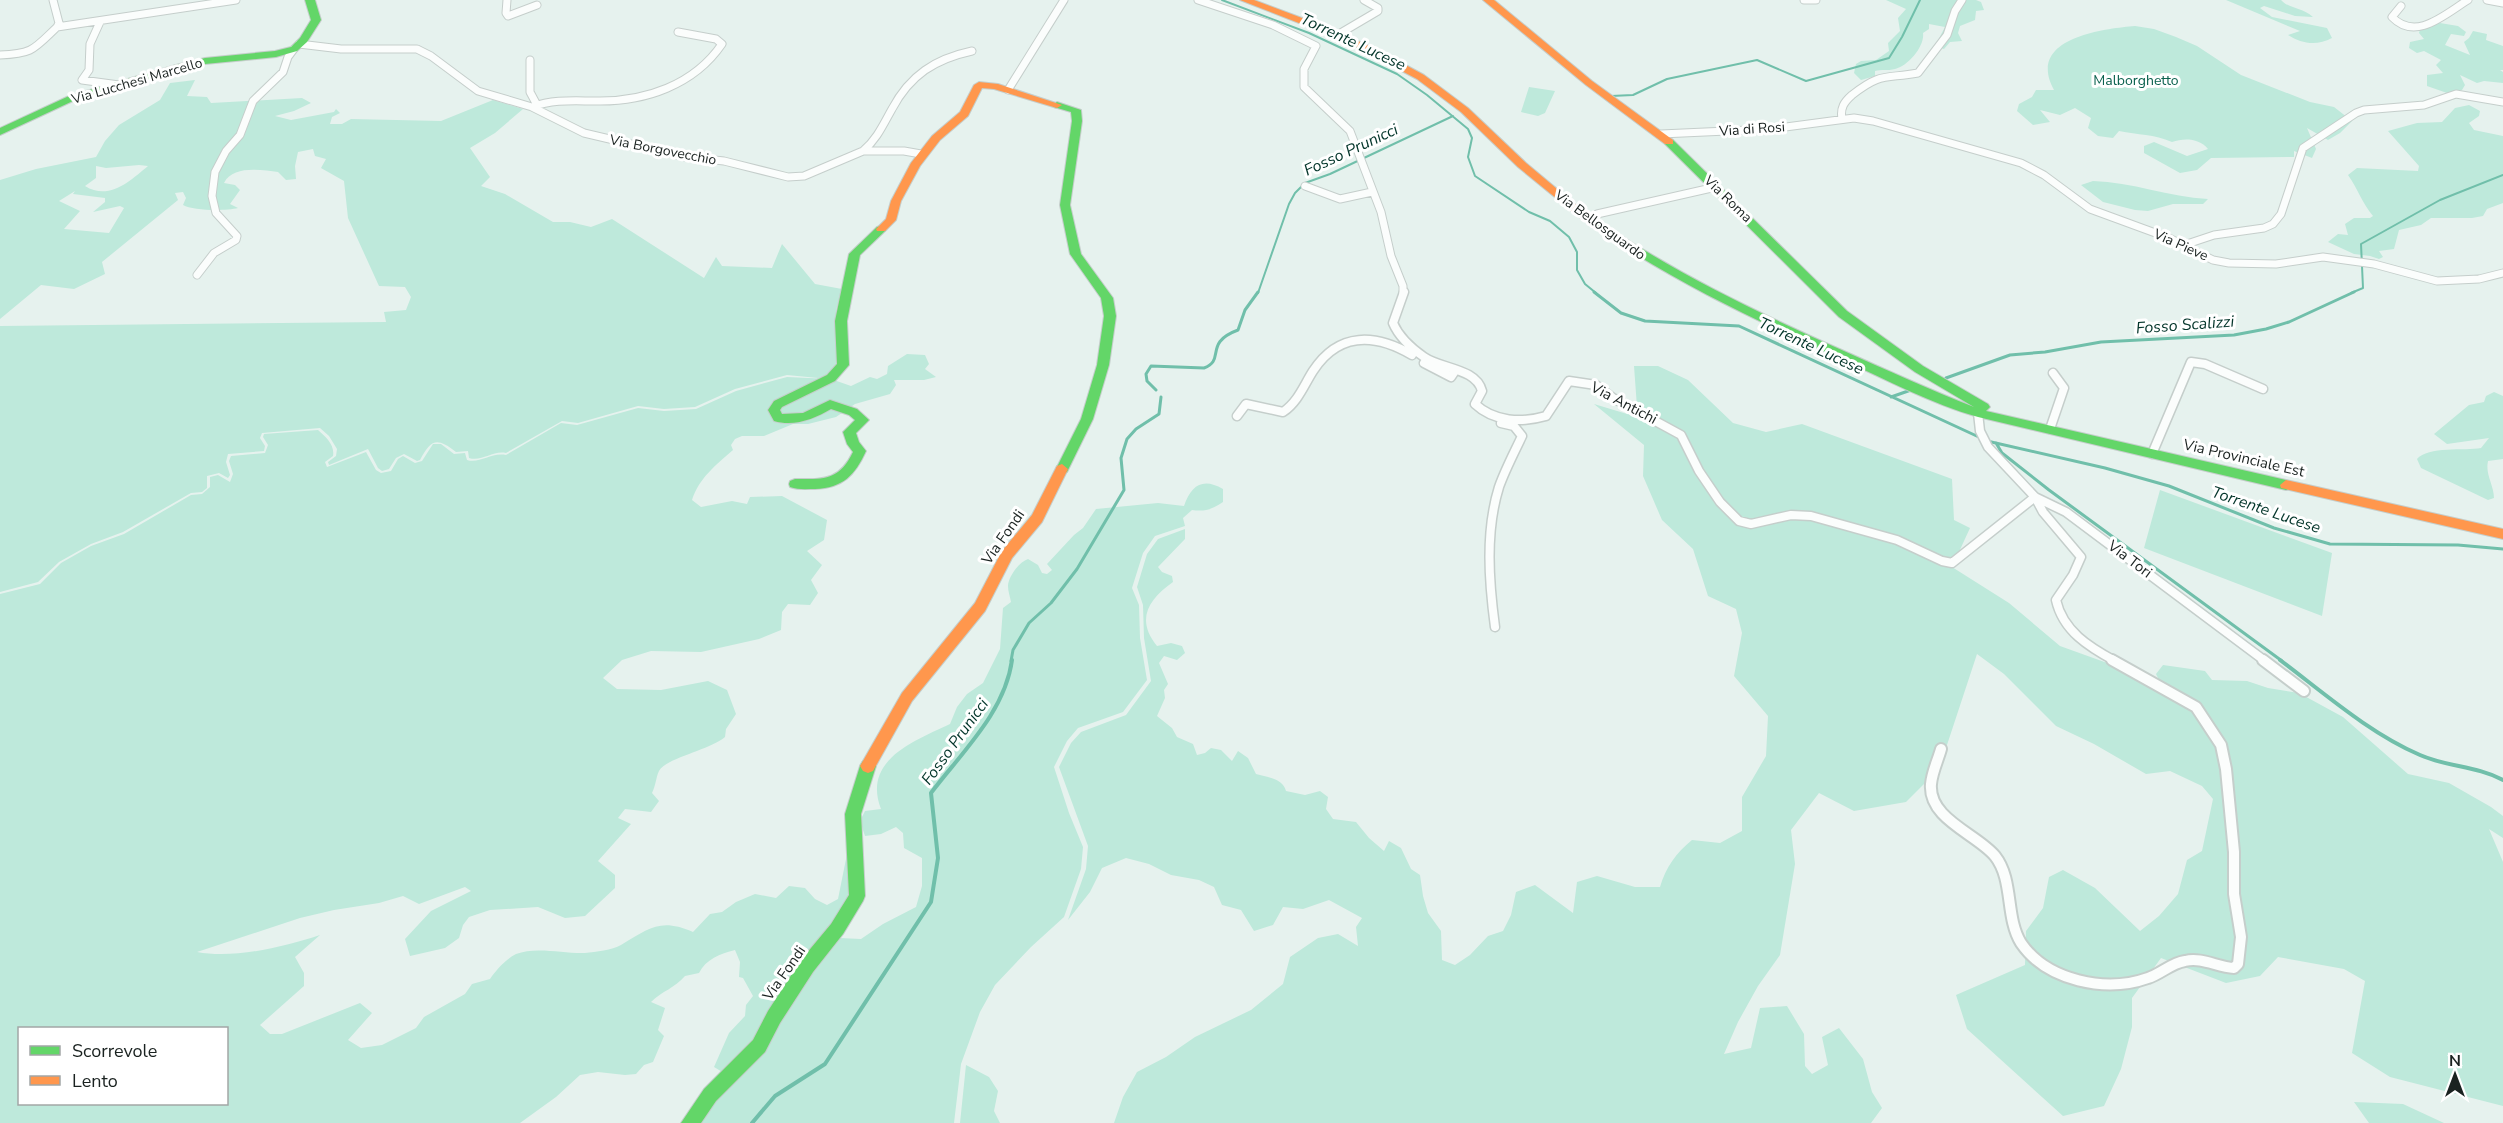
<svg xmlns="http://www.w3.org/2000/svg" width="2503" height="1123" viewBox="0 0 2503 1123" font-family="'Nunito Sans',sans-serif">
<rect width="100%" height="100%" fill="#e6f2ee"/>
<!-- green -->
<path fill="#bee9db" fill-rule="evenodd" d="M1886,0h90l5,2 3,8 -8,1 -1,9 -15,6 -2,7 4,8 -12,1 -6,7 -9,-3 10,-19 -16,-3v5l-6,4c2,13 -15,33 -28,36 -7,2 -14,0 -20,2v5l-14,4 -7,-7 2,-9 5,-3 15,-1 13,-9 -1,-8 12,-12 -2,-13 8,-9z
M2226,0h55c8,9 21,7 32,17l-18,-1 -31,-10 -4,2 12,9 55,11 5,10c-15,8 -30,6 -44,-3l12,-4z
M2440,23l18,3 8,6 -2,4 -13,-2 -6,11 25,10 -6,-13 5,-4 4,-7 14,3 -1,6 17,6v24h-3l3,2v11l-19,-2 -7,2 -17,-8 5,10 -3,5 -15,3 -20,-7v-11l16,-2 -7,-8 5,-5 -17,-9 -7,2 -8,-5 1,-6 14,-3 -5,-6 2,-8z
M2135,26l19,3 22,8 21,9 44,29 69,27 24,5 18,14 -12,12 -12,7 -21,-12 9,21 -4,9 -18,-7v6l-83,1 -14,12 -17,3 -36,-20v-7l10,-4 33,14 21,-7c-9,-11 -24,-11 -36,-7 -18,-8 -34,-7 -53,-11l-6,7 -15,-2 -10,-8 3,-10 -16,-10 -15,7 -20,-5 10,12 -17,3 -16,-14 2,-7 13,-7 4,-7h18c-28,-51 46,-61 81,-64z
M195,80l-8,16 20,1 4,6 91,-5 9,5 -17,8 -19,5 16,4 43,-8 2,-3 4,4 -8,4 -2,7h12l9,-5 90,2 52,-21 30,9 -28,24 -25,15 20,29 -9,9 24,8 48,28h17l21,5 21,-8 92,59 12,-21 6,9 50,2 10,-24 33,40 27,5 -6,21 2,56 -11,10 -9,2 -31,-3 -52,14 -40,18 -31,2 -26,-3 -60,17 -16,-2 -56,32c-13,-3 -24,9 -37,5l-1,-7 -12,1c-19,-15 -25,-13 -36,8l-3,1 -13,-7 -8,4 -7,11 -7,2 -4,-3 -10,-19 -39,16 -1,-3 8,-6 1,-7 -8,-13 -9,-8 -58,5 -2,5 5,8 -1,5 -36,3 -2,8 4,13 -2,3 -9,-5 -12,3v12l-5,4 -11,1 -68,39 -32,12 -32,18 -21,20 -38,10v-266l386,-4 -2,-10 22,-2 5,-13 -6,-10 -26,-1 -31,-68 -4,-37 -23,-13 5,-9 -11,-3 -2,-7 -15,3 -3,14 1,13 -10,1 -8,-8c-17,-2 -45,-7 -54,11l11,2 5,5 -10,14 8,4c-12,3 -45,3 -55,-3l3,-7 -3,-6 -8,1 3,7 -76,62 3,12 -31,15 -33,-4 -41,34v-139l36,-11 60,-12 9,-16 14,-16 41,-25 10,-17zM139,165l9,1c-18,15 -39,35 -63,20l11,-8v-12l10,2zM75,191l-2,3 32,4v4l-12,10 27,-6 4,2 -15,25 -45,-4 16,-18 -21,-10z
M1529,87l26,4 -10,22 -7,3 -17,-4z
M2469,105l11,6 -1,5 -10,7 5,7 29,6v67l-16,6 -4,7 -11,2h-41l-10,7 -22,5 -5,19 -15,2 4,6 -4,2 -9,-3 -16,-2 -26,-12 10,-8 10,1 -3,-11 9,-6h16l3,-2c-11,-13 -15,-27 -25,-41l9,-7 61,3 1,-5 -31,-35 29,-8 25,-1 13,-14z
M2093,181c39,1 76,16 115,18l-5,5h-30l-25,7 -13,-1 -32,-8 -22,-17z
M907,354l18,1 4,9 -4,5 11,8 -12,3h-30l2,5 -6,9 -35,10 -19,13 -28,7h-15l-29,12h-22l-7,3 -4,6 2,5c-17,15 -34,28 -41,50l9,7 31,-6 15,3 3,-7 32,-1 45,24 -3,20 -17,11 15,14 -11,15 7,13 -8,12 -22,-1 -6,8 -1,18 -22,9 -58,13 -50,-1 -29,9 -19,18 14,11 44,1 47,-9 19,9 9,24 -10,15 -1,8c-15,13 -59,21 -66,34 -3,6 -3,14 -7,22l7,8 -8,11 -26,-3 -7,9 13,6 -33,37 17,14v13l-30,28 -20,2 -27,-11 -48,3 -21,7 -6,8 -4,13 -14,10 -35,8 -5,-17 26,-28 40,-20 -6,-4 -46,17 -16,-8 -24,7 -45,7 -34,8 -103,34c37,7 87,-5 123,-17l-25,22 9,16v13l-44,39 10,9h12l78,-31 12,10 -24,27 13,8 21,-3 34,-17 8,-11 41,-23 7,-10 18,-5c6,-9 16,-20 26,-25 20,-8 49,0 69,-1 11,-1 27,-3 36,-8 29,-17 39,-27 72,-13l17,-18 12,-2 14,-10 19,-8 21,4 13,-12 16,2 10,11 12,6 11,-6 9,-45 13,-3 -20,87 21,1 22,-15 33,-17 6,-21v-28l-18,-10 -1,-15 -7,-6 -15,7 -16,2 -5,-15 5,-10 16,-2c-19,-49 33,-68 69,-85l7,-17 10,-13 16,-11 17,-34 3,-41 8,-6c-1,-5 -3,-11 -3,-16 0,-9 11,-24 20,-27l10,6 4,8 5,1 5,-4 -5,-6 27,-29 9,-7 13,-19 62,-6 26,3c7,-21 19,-29 39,-17v13c-10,7 -18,10 -31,8l-9,8 2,8 -30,10 -12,17 -11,35 7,17 1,33 7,42 -24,32 -45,16 -11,13 -13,26 15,46 14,34 -2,22 -17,48 -33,30 -36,38 -15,27 -19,52 -7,59h-268l38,-50 -10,-6 15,-34 16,-17 1,-11 7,-9 -10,-18 -4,-1 1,-15 -5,-12c-15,4 -29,9 -36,23l-14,3c-10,12 -23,15 -34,26l14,6 -7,22 6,6 -11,26 -9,3 -8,9 -11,1 -27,-3 -18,3 -24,22 -36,26h-520v-529l40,-10 21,-21 30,-17 33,-12 67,-39 11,-1 8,-7v-10l8,-2 12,7 3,-8 -4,-13 2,-5 34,-3 3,-8 -5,-8 1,-3 54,-4c8,7 17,15 15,26l-8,6 2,5 39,-15 10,18 5,3 10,-2 7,-12 5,-3 12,7 7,-2 11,-17h8l13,10 11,-1 2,7c13,4 24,-8 39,-5l55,-32 16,2 61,-17 26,3 32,-2 40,-18 51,-14 44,2 20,7 19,-9 7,2 10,-5 1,-8zM20,1028h206v76h-206z
M1634,366h24l30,14 45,43 33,9 36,-8 150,55 2,41 16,8 -18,39 57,36 51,43 100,36 -4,-8 7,-9 42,6 7,9 35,1 21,7 31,5 44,24 65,57 41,9 42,24 12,9v22l-14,-9 14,33v244l-113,-29 -38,-24 13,-72 -21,-12 -66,-12 -18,19 -34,7 -65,-25 -29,40v29l-11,42 -17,37 -41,10 -96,-87 -11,-34 69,-30 1,-34 17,-23 6,-31 14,-7 32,18 45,43 19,-15 19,-22 9,-34 15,-9 11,-52 -11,-13 -32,-15 -24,3 -52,-30 -38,-18 -52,-52 -27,-20 -32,97 -21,33 -18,18 -52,9 -35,-18 -28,37 4,34 -15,91 -22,31 -20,36 -14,32 27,-6 9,-40 27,-2 17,28 1,32 7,8 16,-9 -6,-28 17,-9 24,31 9,33 10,16 -11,15h-757l9,-26 14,-25 29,-15 29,-20 56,-27 32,-26 7,-27 28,-19 20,-4 20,12 -2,-19 6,-9 -33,-18 -26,9 -20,-2 -10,18 -19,6 -13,-21 -19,-5 -8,-18 -15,-7 -28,-5 -22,-11 -23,-6 -24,10 -12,24 -22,28 18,-51 2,-23 -29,-79 12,-24 10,-11 45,-17 25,-34 -7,-43 -1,-33 -6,-18 10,-33 11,-15 27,-10v10l-27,28 4,5 10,4 1,6c-24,17 -38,37 -16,64l14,-3 11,3 3,7 -8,7 -13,-4 -5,7 9,21 -4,6 1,8 -8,18 15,12 5,9 16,7 4,11 8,-2 6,-5 10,2 11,11 6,-10 10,7 8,16c12,3 27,5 30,17l19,4 15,-4 8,6 -2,12 7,10 23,3 13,16 15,13 5,-10 12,7 10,21 9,6 3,21 5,17 13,18 1,29 13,5 15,-10 18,-19 15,-5 8,-16 5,-23 19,-7 38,28 4,-31 20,-6 38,11h25c6,-20 16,-34 32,-47l28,3 22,-12v-34l24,-41 2,-40 -34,-40 8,-43 -6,-24 -28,-13 -15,-47 -31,-29 -19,-44 1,-31 -50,-41 83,25 -40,-22z
M2494,392l9,4v63l-15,2c-3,14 6,24 6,37l-6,2 -67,-32 -4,-9c11,-13 48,-8 64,-11l8,-10 -42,6 -13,-10 35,-29 15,-3 2,-6z
M2160,490l172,63 -10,63 -178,-68z
M966,1065l23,12 9,14 -4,20 6,12h-40z
M2354,1102l49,2 41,19h-75z"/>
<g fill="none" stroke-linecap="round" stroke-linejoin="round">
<!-- stream-far2 -->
<path stroke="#70bfaa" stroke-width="2" d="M1222,0l87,33 88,41 30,21 41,34 4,9 -4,19 7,19 54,36 21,9 19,16 8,15v18l8,14 11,9
M1611,96l22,-1 34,-16 90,-19 49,21 83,-23 13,-21 18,-37
M1258,293l31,-89 6,-11 10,-10 25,-9 123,-58
M2351,293l12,-5 -2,-44 79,-44 63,-25"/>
<!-- stream-far1 -->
<path stroke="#70bfaa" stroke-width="3" d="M1594,292l27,21 24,8 94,5 242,112
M1946,378l64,-23 35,-3 56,-10 133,-7 32,-6 23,-7 65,-30
M1156,390l-9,-9 -1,-7 5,-8 53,2c22,-8 -1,-25 34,-38l7,-20 13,-18
M1891,397l20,-7
M1987,441l118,27 64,18 105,42 56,16 128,1 45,4
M1996,443l6,10 47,37 233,171
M1011,661l2,-11 16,-27 22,-20 26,-34 47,-79 -3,-32 6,-19 9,-10 23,-15 2,-17"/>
<!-- stream -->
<path stroke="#70bfaa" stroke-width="4" d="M2280,660c44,33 89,73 140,95 27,12 57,11 83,25
M752,1123l23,-27 50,-32 106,-162 7,-44 -7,-65c31,-41 74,-81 81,-133"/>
<defs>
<path id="street-far2" d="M53,0l6,23 -2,4 179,-27
M507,0l-1,13 2,3 29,-11
M1198,0l75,25 43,21 -12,23v18l46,44 31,81 10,44 12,30v7
M1804,0h12
M2487,0l16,3
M2401,6l-9,11c24,25 53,-3 76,-17
M100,22l-10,22 -1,26 -7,10 37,5
M1339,34l39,-23v-3l-14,-8
M299,44l42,5h76l14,7 47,35 54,16 52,26 102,24 38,4 64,16 16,-1 59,-25h41l17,3
M0,55c33,-1 34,-6 57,-28
M530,60v32l7,13
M1008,90l56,-90
M532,107c22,-8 42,-6 64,-6 49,1 98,-16 126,-57l-6,-5 -38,-7
M1842,119c-2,-11 2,-17 10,-24 29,-23 33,-16 66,-22l29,-38 8,-24 7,-11
M1661,134l110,-5 83,-11 19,3 148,42 23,12 46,34 79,29 44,22 16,3 47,1 47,-7 51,7 63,17 42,-2 24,-6
M863,151c14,-12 20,-26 29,-42 18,-34 43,-50 80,-58
M1305,186l35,13 32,-7
M1597,214l119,-27
M2184,245l30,-10 50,-7 9,-4 8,-10 22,-66 53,-35 8,-3 60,-5 32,-11 47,8
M197,275l17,-22 22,-13 1,-4 -21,-23 -4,-17 3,-24 11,-21 14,-16 13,-34 30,-29 5,-15 6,-8"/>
<path id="street-far1" d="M1404,292l-11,31c6,14 18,25 31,34 17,12 52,11 58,34l-7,13c19,18 47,19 71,12l23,-35 27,4 17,13 68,37 18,36 21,31 19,19 12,3 40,-9 20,1 86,24 45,21 10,2 83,-66
M1424,363l27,14 4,-6
M1978,413l2,18 8,16 47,50 31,15 199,149
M1237,416l9,-12 37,8c15,-10 21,-27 30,-41 26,-40 63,-37 99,-16
M2050,429l14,-41 -11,-15
M2152,454l39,-92 14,2 58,25
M2035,497l8,15 38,45 -8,18 -17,25c7,31 33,47 59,61
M1495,627c-6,-45 -10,-95 4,-140 6,-17 15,-34 23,-51l-8,-10 -13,-3"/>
<path id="street" d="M2263,660l41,31
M1941,749c-3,11 -9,23 -10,35 -3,35 46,50 64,72 19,24 10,61 26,87 26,38 85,50 127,35 13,-4 23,-15 37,-17 17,-4 32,6 49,7l4,-4 3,-27 -7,-43v-42l-8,-83 -5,-24 -25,-38 -84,-47"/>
<path id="fast" d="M305,0h10l6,20 -14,22 -10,9 -21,6 -71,7 -24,5 -106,31 -75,35v-7l69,-32 107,-31 29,-7 70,-7 16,-4 9,-9 11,-18z
M1057,102l24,8 1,11 -12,84 11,49 32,44 3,18 -7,49 -16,54 -26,53 -5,2 -6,-5 25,-50 16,-54 7,-49 -3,-18 -31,-44 -10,-49 12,-84 -1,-9 -17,-5 -2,-2z
M1669,139l4,1 174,171 76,55 65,38 2,3 -4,4 300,69 6,5 -1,3 -5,2 -308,-73c-46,-13 -91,-37 -135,-57 -92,-42 -182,-84 -265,-144v-4h8c80,57 168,99 258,139 43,19 86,39 130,56l-59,-35 -76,-55 -174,-173v-4z
M881,226l5,3 -1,2 -25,24 -13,66 2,44 -14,16 -53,26 -2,3 2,4 21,-1 27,-13 27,9 12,11 -13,13 3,9 7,9c-11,24 -23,37 -51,38 -8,0 -17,1 -25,-2l-1,-3 1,-3 5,-2c29,0 44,2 58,-27l-6,-8 -4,-12 12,-12 -6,-5 -18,-6c-17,10 -37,18 -57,12l-6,-11 6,-9 53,-26 10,-11 -2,-43 14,-67 28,-27z
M868,759l5,2 3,5 -15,48 4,82 -2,5 -20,33 -30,38 -33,51 -15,29 -49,49 -15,22h-20l23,-34 49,-49 15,-29 33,-51 30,-36 18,-29 -4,-81 15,-48 3,-5z"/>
<path id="slow" d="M1240,0h14l72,27 50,22 48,26 44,33 58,55 61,51 -1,2h-8l-60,-49 -57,-55 -44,-33 -72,-38z
M1483,0h11l98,81 81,59v4h-8l-79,-59z
M979,82l19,2 64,21 -5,3 -63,-19 -12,-1 -14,28 -28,24 -20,26 -19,35 -5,19 -11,11h-8l-1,-2 10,-10 5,-18 20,-38 21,-27 28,-24 14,-27z
M1062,464l6,5 -26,53 -30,36 -27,53 -73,90 -39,70 -5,2 -5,-2 -3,-5 3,-5 39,-68 73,-90 27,-52 30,-36 25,-49z
M2286,480l217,49v10l-222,-51 -1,-3z"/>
</defs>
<!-- street-far2 casing -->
<use href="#street-far2" stroke="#c5cecb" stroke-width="9"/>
<!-- street-far1 casing -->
<use href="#street-far1" stroke="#c5cecb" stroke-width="11"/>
<!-- street casing -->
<use href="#street" stroke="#c5cecb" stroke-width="14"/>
<!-- fast casing -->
<use href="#fast" stroke="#c5cecb" stroke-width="2"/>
<!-- slow casing -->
<use href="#slow" stroke="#c5cecb" stroke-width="2"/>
<!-- street-far2 -->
<use href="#street-far2" stroke="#fbfdfc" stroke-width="7"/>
<!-- street-far1 -->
<use href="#street-far1" stroke="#fbfdfc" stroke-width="8"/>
<!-- street -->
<use href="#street" stroke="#fbfdfc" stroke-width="10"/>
<!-- fast -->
<use href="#fast" fill="#63d668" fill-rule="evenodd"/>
<!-- slow -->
<use href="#slow" fill="#ff974d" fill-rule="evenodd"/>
</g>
<g text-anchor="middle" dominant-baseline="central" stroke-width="6" stroke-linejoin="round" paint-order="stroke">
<!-- far-park labels -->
<g font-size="14" fill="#0a614e" stroke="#fff">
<text x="2136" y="80">Malborghetto</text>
</g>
<!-- far-street labels -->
<g font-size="14" fill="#1a2220" stroke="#fff">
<text transform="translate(137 81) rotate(-16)">Via Lucchesi Marcello</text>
<text transform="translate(1752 129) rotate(-4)">Via di Rosi</text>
<text transform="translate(663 150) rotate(11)">Via Borgovecchio</text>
<text transform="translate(1728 199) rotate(44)">Via Roma</text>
<text transform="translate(1600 225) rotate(36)">Via Bellosguardo</text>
<text transform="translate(2181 245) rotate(24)">Via Pieve</text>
</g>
<!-- street labels -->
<g font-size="15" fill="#1a2220" stroke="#fff">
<text transform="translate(1624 403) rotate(28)">Via Antichi</text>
<text transform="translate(2244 458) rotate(13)">Via Provinciale Est</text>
<text transform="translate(1003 537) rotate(-55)">Via Fondi</text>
<text transform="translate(2130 559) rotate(37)">Via Tori</text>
<text transform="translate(784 973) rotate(-55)">Via Fondi</text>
</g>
<!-- water labels -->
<g font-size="16" font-style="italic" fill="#03352a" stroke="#fff">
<text transform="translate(1353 42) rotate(25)">Torrente Lucese</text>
<text transform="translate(1351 150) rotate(-25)">Fosso Prunicci</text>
<text transform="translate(2185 325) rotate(-4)">Fosso Scalizzi</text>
<text transform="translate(1811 346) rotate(25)">Torrente Lucese</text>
<text transform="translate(2266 510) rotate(19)">Torrente Lucese</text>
<text transform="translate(955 742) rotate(-54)">Fosso Prunicci</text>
</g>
</g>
<!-- legend -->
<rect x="18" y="1027" width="210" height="78" fill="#ffffff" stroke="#a3a7a6" stroke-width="1.5"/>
<rect x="30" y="1046" width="30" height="9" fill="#63d668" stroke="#a3a7a6" stroke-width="1.5"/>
<text x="72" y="1057" font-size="18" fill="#1a2220">Scorrevole</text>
<rect x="30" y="1076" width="30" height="9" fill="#ff974d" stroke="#a3a7a6" stroke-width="1.5"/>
<text x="72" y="1087" font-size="18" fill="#1a2220">Lento</text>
<!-- north arrow -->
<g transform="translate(2455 1075)" stroke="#ffffff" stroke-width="4.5" paint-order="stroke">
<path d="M0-4.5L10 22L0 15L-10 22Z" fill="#1a2220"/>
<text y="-9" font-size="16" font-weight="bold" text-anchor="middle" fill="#1a2220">N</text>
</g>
</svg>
